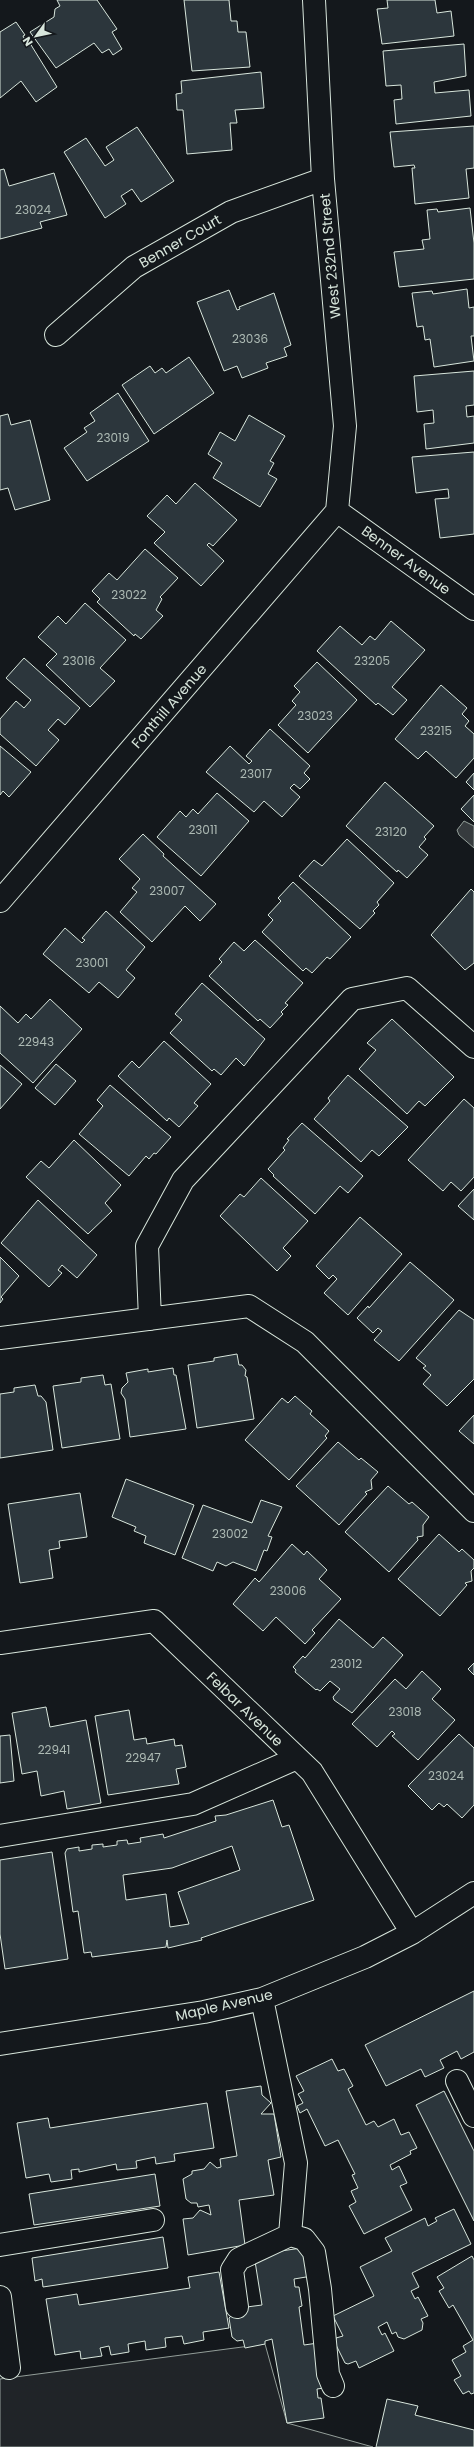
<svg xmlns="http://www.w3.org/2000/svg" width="474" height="2447" viewBox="0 0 474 2447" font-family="Poppins,sans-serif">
<rect width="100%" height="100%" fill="#14181c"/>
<!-- green -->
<path fill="#202428" stroke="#939e99" d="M265,2344l22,79 86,24h-373v-68z"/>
<!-- water -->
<path fill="#363b3e" stroke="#939e99" d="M464,821l10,5v22l-15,-13 -2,-5z"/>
<!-- building -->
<path fill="#2c363c" stroke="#d8e6dc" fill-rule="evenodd" d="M57,0h40l20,29 -5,3 10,17 -9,6 -4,-6 -7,4 -8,-10 -38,25 -26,-36 24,-15 1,-8 5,-3z
M184,0h45l2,21h6l1,11h8l4,35 -58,4z
M387,0h48l2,13 14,-2 3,25 -72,8 -5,-35 11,-1z
M16,22l9,13 -2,1 3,6 2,-2 29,47 -21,15 -15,-21 -21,17v-66z
M464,44l2,32 -32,6 1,11 34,-3 2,26 -75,8 -2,-24 8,-1 -1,-14 -15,1 -3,-35z
M261,72l3,36 -29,2 2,13h-7l2,27 -45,4 -4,-44h-6l-1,-16 6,-1 -1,-12z
M474,126v42l-8,1 3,29 -54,6 -3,-36h3l-1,-3 -20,2 -4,-35z
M137,127l37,54 -33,21 -9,-13 -11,7 5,8 -21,14 -41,-66 22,-14 19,28 9,-6 -8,-13z
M4,169l5,17 45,-13 13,42 -27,7 2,6 -42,11v-69z
M470,208l4,35v36l-75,8 -5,-35 30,-3 -2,-9 8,-1 -3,-29 10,-1 1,3z
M467,289l2,19 5,-1v29h-3l3,25 -40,6 -4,-28 -5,1 -2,-14 -6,1 -5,-34 20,-2 1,3z
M229,290l8,20 3,-1 -1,-2 35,-14 17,52 -7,3 3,8 -21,7 2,5 -26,10 -5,-12 -13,5 -27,-69z
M189,357l25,36 -60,41 -32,-49 28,-19 5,7 7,-5 4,5z
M474,371v34l-8,1 1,11 7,-1v27l-48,6 -2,-25 10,-1 -1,-13 -16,2 -3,-36z
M118,393l31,48 -62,40 -23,-33 23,-16 -3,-4 11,-7 -5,-8z
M8,414l3,11 19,-5 20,80 -35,10 -7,-22 -8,2v-74z
M249,415l36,21 -15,25 4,2 -6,11 9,5 -17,28 -47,-29 9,-15 -14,-9 12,-22 15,9z
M474,452v82l-34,4 -5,-39 14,-1 -1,-9 -32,4 -4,-36z
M195,483l42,37 -24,26 -4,-3 -2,2 17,16 -23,25 -47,-43 11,-11 -18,-16 20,-21 9,9z
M145,549l33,29 -18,19 2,2 -6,11 7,6 -22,23 -6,-5 -1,2 -37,-34 3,-3 -8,-8 17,-18 8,7z
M85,603l41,37 -26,28 15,13 -25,26 -44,-42 11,-11 -19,-17 20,-21 8,8z
M391,621l34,29 -33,37 15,13 -14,15 -15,-12 -2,2 -59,-54 23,-25 22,19 8,-9 5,4z
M24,658l56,50 -15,17 -7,-6 -10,11 11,10 -23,26 -36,-32v-15l16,-18 8,7 7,-8 -25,-22z
M317,662l40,38 -49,53 -30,-28 18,-20 -4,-4 8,-9 -6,-6z
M441,685l26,23 -5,6 7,7 -4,5 9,8v24l-18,20 -30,-27 -8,8 -23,-20z
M270,729l40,37 -6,7 6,6 -10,10 -6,-5 -4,4 10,9 -18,20 -18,-16 -10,11 -48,-40 24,-26 19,18 3,-3 -6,-5z
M0,746l31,26 -22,25 -6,-6 -3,4z
M474,773v17l-8,-8z
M385,782l49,44 -10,11 2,2 -7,8 9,8 -21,23 -9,-8 -1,2 -51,-46z
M217,793l32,28 -48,55 -44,-39 23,-26 6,6 7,-8 5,5z
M474,795v27l-13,-13z
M143,834l21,20 -1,2 53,48 -16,17 -15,-15 -33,36 -32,-30 17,-20 -5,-4 8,-9 -21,-20z
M347,839l47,44 -17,19 2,3 -6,6 2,2 -15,16 -61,-53 15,-16 8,6z
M293,882l58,55 -21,22 -3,-2 -15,16 -6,-5 -3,3 -41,-39 11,-12 -5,-5 13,-14 -3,-3z
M471,889l3,3v71l-9,7 -34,-35z
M106,911l39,36 -19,23 9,8 -17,20 -19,-16 -10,11 -46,-39 22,-26 17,15 3,-3 -3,-2z
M255,940l48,43 -18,20 3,2 -7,7 2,2 -13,14 -10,-9 -2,2 -49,-45 13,-14 -3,-3 15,-17 10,9z
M202,983l63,56 -21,27 -8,-8 -15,17 -7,-6 -2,2 -42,-38 12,-13 -7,-6z
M50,999l32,30 -49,54 -33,-30v-47l18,17 8,-9 5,5z
M392,1019l62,58 -29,29 -6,-5 -12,13 -48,-45 17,-19 -9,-7z
M164,1041l47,43 -17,19 4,3 -19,21 -10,-9 -2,3 -49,-45 14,-15 7,7z
M56,1064l20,17 -21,24 -20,-17z
M0,1065l22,19 -22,25z
M348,1075l60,52 -29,29 -7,-6 -11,12 -47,-43 16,-18 -2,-3z
M110,1085l61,52 -15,17 -2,-1 -5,6 -3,-3 -17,20 -50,-42 24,-28 -6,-6z
M464,1099l10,9v69l-13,14 -10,-9 -8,9 -35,-31z
M302,1123l61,53 -15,17 -8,-7 -25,28 -42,-38 1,-1 -6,-6 17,-19 -2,-2 6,-8 -2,-1z
M74,1140l47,45 -16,18 7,8 -24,23 -62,-57 15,-16 8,7z
M261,1178l47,43 -25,27 8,8 -14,15 -57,-55 20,-22 4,3z
M474,1189v31l-16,-14z
M38,1200l59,55 -20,23 -15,-13 -4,5 4,3 -13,14 -48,-44z
M360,1217l42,37 -54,61 -24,-22 13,-14 -4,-4 -4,4 -13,-13z
M0,1257l19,19 -18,21 2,2 -3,4z
M410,1262l44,38 -55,61 -25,-21 8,-9 -4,-3 -5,5 -16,-15 11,-12 1,2z
M459,1310l15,10v59l-27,27 -24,-22 8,-9 -8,-7 3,-2 -10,-8z
M237,1354l2,11h3l4,5 -1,6 2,1 7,42 -57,9 -9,-63 26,-4v-3z
M173,1368l1,7h2l10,54 -56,8 -5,-38 -4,-6 1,-5 6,-6 -2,-9 22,-4v3z
M103,1375l2,10 6,-1 9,55 -58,9 -9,-62 28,-4v-4z
M35,1385l3,11h3l5,6 7,48 -53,8v-64l14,-2v-4z
M295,1396l17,15 -2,3 19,17 -4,5 2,2 -38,42 -44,-40 37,-42 6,5z
M474,1415v29l-15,-13z
M338,1442l21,18 2,-2 17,14 -7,8 1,9 -7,3 2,2 -28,31 -43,-39z
M126,1479l68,26 -19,50 -31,-12 2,-7 -12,-5 2,-4 -24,-10z
M388,1486l21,18 3,-2 17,15 -6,8v11l-6,1 1,3 -29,32 -44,-40z
M80,1493l7,44 -28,4 1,7 -11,2 4,28 -33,5 -12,-79z
M261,1500l21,7 -14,29 4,1 -5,14 -3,-1 -8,21 -23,-9 -7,4 -9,-4 -4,9 -31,-13 21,-53 49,18z
M439,1534l20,18 3,-3 12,11v8l-3,3 1,10 -7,2 2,2 -27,31 -42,-37z
M292,1544l12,11 3,-4 20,19 -8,9 22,20 -29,31 3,3 -10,11 -29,-27 -13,14 -30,-27 22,-26 4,4z
M339,1619l34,29 10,-11 20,18 -51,58 -18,-13 -1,-3 7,-8 -10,-8 -10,10 -3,-2 -1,1 -21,-18 1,-2 -3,-3 10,-11 2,2z
M474,1663v12l-6,-6z
M422,1671l19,18 -9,10 23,21 -37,40 -26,-24 3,-2 -3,-3 -15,16 -25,-23 43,-45 11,10z
M46,1707l4,20 36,-7 15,83 -34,6 -3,-18 -23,5 -4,-25 -15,3 -10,-61z
M129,1710l5,30 12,-2 1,6 27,-5 1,7 7,-1 4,22 -10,2 3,15 -71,11 -13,-79z
M459,1734l15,14v57l-12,13 -15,-14 -3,3 -5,-4 -7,7 -24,-24z
M10,1735l4,46 -14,2v-47z
M273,1800l9,27 7,-2 25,75 -113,38 1,2 -34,8 -1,-8 -1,7 -74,10 -1,-5 -7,1 -6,-42 -5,1 -8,-59 2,-4 12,-2v4l13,-2v-4l11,-1v3l14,-2v-4l10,-1 1,4 13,-2 -1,-4 23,-4 1,4 52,-17 -1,-5 11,-1zM232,1846l8,24 -62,22 11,32 -19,3 -4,-33 -40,6 -3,-25 49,-7z
M52,1852l16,107 -63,10 -5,-35v-74z
M474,1991v61l-13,7 -4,-8 -17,9 4,8 -19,9 -4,-8 -35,17 -21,-41z
M332,2059l6,12 6,-2 9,17 -5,3 18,36 8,-4 4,6 16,-8 7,16 8,-3 8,16 -7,3 1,3 -21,11 2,5 7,-4 8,17 -7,3 12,24 -48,24 -15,-28 7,-4 -5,-11 7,-3 -6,-13 3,-1 -17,-34 -13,6 -18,-37 -7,4 -3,-7 6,-3 -5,-9 6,-3 -8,-15z
M261,2086l1,9 9,8 -10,11h13l7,43 -13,3 6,35 -35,5 6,45 -57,10 -5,-36 10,-1 7,-8 11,5 -2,-10 -11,2 -1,-4h-6l-5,-4 -3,-20 9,-5v-3l12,-2 6,-7 7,6 4,-1 -1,-8 17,-3 -11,-65z
M444,2091l30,60v70l-58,-116z
M207,2103l7,45 -40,6 1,7 -19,3 -1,-7 -19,4 1,7 -20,2 -1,-6 -37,8v-3l-8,1 1,9 -21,3 -2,-8 -23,4 -9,-55 31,-5 2,10z
M155,2174l5,32 -126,19 -5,-31z
M454,2209l17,35 -59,29 7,14 -8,4 4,8 3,-2 10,19 -7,3 2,4 -1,7 -18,9 -6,-2 -2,-5 -4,2 -5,-12 -9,5 4,8 3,-2 9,18 -35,17 -3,-7 -8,3 -3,-1 -10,-20 1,-5 7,-2 -10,-20 41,-20 -14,-29 32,-16 -7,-13 40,-20 3,8 9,-5 -2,-3z
M163,2237l5,31 -125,19 -1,-8 -7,2 -3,-23z
M308,2247l4,29 -18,3 1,8h4l3,19 -3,1 5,38 14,-2 6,45 -7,1 1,9h3l3,20 -37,5 -15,-84 -7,2v3l-20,4 -2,-8 -6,1 -5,-4 -3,-19 10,-10 23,-3 -8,-50z
M472,2256l2,4v133l-3,1 -2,-3 -6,3 -9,-14 7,-4 -9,-16 14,-8 -3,-6 10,-6 -20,-35 -4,3 -10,-17 5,-3 -7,-11z
M219,2272l10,56 -26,4 1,8 -20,4 -2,-8 -17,2 1,9 -20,3 -1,-9 -17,3 1,8 -18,3 -2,-9 -9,2 2,8 -21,3 -1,-8 -25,4 -9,-56 31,-5 2,11 111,-17 -2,-11z
M387,2399l31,7 -3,9 59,15v17h-98z"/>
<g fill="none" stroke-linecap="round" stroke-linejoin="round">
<defs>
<path id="minor" d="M314,0l9,179 22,247 -8,85
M56,335l78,-68 97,-55 92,-33
M337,511l137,98
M0,901l337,-390
M150,1319l-3,-73 36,-66 169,-181 55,-11 67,59
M0,1338l249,-32 56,36 169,169
M0,1643l154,-22 158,151 100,161
M0,1836l193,-32 104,-46
M0,2044l204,-32 58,-13 103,-42 47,-24 62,-40
M457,2081l17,35
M290,2235l14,4 10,13 6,37 8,85 5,12
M0,2245l153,-25
M0,2297l9,71
M237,2307l-5,-37 7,-11 51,-24 6,-72 -34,-164"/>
</defs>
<!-- minor casing -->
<use href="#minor" stroke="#d8e6dc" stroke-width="24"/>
<!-- minor -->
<use href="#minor" stroke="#14181c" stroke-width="22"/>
</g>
<g text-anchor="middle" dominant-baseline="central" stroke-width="3" stroke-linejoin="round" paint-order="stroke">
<!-- number labels -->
<g font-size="12" fill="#adbab4">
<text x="33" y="209">23024</text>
<text x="250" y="338">23036</text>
<text x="113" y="437">23019</text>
<text x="129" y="594">23022</text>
<text x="79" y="660">23016</text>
<text x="372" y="660">23205</text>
<text x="315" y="715">23023</text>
<text x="436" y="730">23215</text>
<text x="256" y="773">23017</text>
<text x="203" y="829">23011</text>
<text x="391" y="831">23120</text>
<text x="167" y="890">23007</text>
<text x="92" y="962">23001</text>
<text x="36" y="1041">22943</text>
<text x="230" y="1533">23002</text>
<text x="288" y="1590">23006</text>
<text x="346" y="1663">23012</text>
<text x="405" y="1711">23018</text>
<text x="54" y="1749">22941</text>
<text x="143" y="1757">22947</text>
<text x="446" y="1775">23024</text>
</g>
<!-- street labels -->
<g font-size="14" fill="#d8e6dc" stroke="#14181c">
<text transform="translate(180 241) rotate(-30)">Benner Court</text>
<text transform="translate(330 256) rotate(-95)">West 232nd Street</text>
<text transform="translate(406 560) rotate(36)">Benner Avenue</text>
<text transform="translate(169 706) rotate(-49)">Fonthill Avenue</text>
<text transform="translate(245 1709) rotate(44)">Felbar Avenue</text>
<text transform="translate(224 2005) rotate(-13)">Maple Avenue</text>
</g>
</g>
<!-- north arrow -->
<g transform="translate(36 36) rotate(237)" stroke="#14181c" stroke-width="3" paint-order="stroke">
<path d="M0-3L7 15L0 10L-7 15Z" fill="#d8e6dc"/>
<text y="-6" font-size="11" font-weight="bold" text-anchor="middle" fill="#d8e6dc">N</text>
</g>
</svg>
